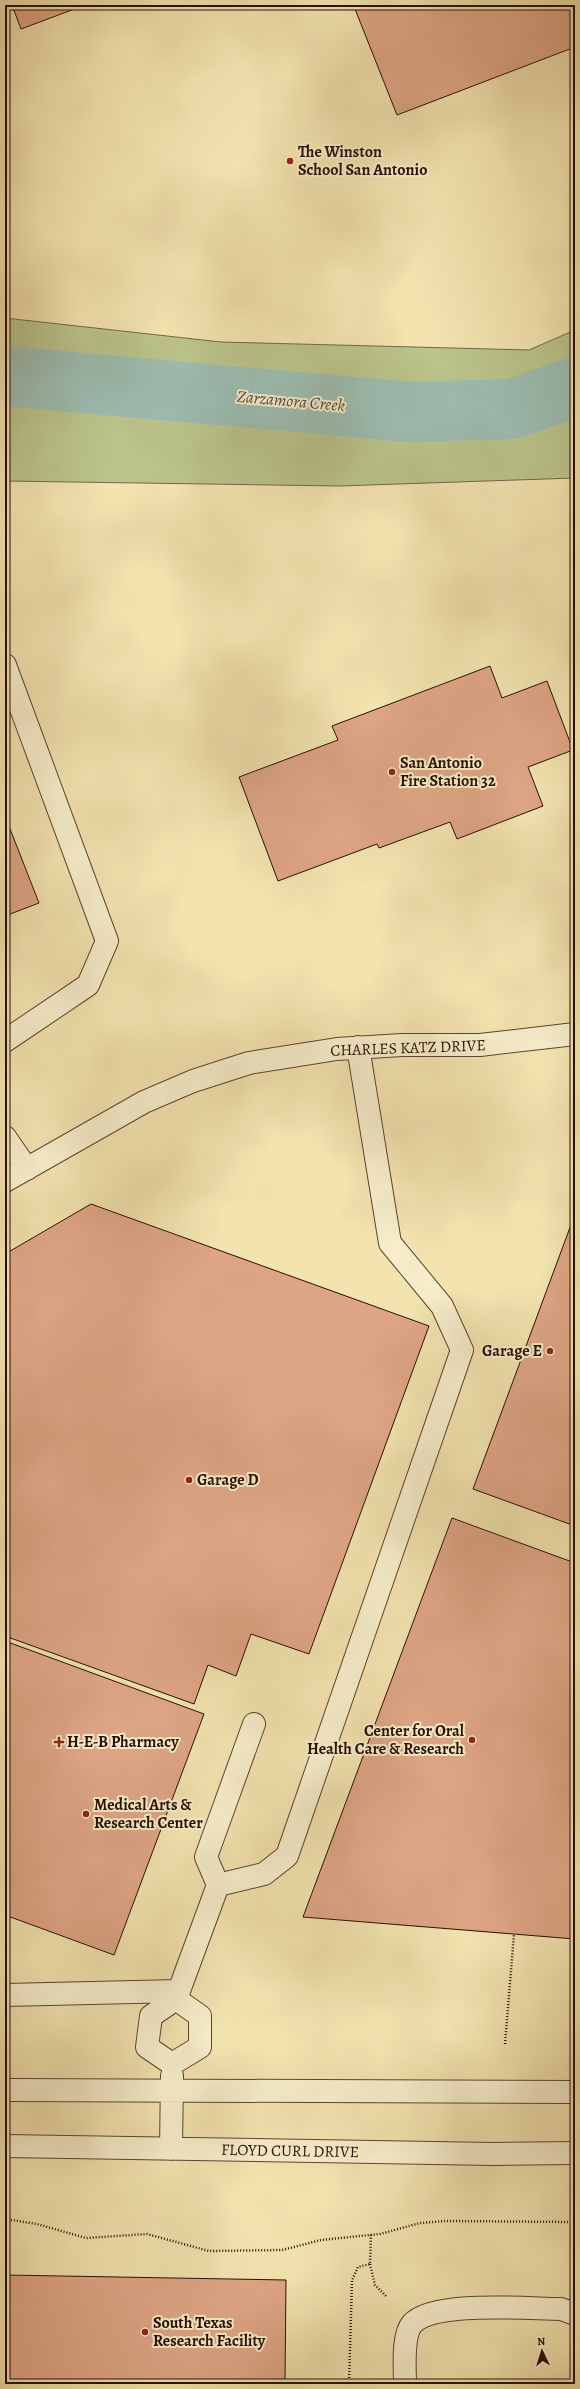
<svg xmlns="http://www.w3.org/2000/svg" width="580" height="2389" viewBox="0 0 580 2389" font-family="Alegreya,serif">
<rect width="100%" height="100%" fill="#f2e3af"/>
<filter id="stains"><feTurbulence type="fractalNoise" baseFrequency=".005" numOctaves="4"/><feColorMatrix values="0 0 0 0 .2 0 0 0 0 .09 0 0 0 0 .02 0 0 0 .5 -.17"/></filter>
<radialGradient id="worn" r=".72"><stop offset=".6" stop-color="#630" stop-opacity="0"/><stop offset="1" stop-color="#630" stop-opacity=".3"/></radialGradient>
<!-- green -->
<path fill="#bac48b" stroke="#726947" d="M5,318l216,24 308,8 46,-20v148l-235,8 -335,-5z"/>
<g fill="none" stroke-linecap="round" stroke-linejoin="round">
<!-- river -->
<path stroke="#9cbdb1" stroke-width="60" d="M5,376l405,36 102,-3 63,-22"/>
</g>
<!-- building -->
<path fill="#dea585" stroke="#290e03" d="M12,5h73l-64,24z
M367,5h208v42l-178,68 -42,-106z
M490,666l12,32 45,-17 26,69 -45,17 15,39 -86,33 -7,-17 -71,26 -2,-4 -99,37 -39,-104 99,-37 -6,-14z
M5,816l34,87 -34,13z
M91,1204l338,122 -120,328 -58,-20 -15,42 -28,-11 -14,39 -189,-68v-382z
M575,1214v312l-102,-37z
M452,1518l123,45v376l-272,-22z
M5,1641l199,73 -90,241 -109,-40z
M5,2275l281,5 -1,104h-280z"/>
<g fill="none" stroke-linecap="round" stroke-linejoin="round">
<defs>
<path id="minor" d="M5,665l102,276 -19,44 -83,56
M5,1137l22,32
M5,1181l139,-79 49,-21 56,-18 88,-14 65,-4h78l95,-11
M218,1885l-12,-28 48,-133
M5,1995l173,-4
M172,2064l-25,-17 4,-31 25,-17 42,-114 46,-11 23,-18 175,-506 -20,-44 -52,-63 -32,-196
M172,2064l28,-17v-31l-24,-17
M5,2090l570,2
M5,2146l489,8 81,-1
M171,2149l1,-73
M405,2384c0,-15 -3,-48 7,-60 21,-24 117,-15 149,-15l14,5"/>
</defs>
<!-- minor casing -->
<use href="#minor" stroke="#5b432e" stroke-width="24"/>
<!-- path -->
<path stroke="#290e03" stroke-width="2.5" stroke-dasharray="1 2" stroke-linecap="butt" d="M505,2044l9,-110
M5,2219l32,5 49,14 61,-4 62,17 73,-1 39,-10 59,-6 40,-11 24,-2 131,1
M370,2264l5,21 11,11
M349,2384l3,-104 6,-13 12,-3 1,-30"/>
<!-- minor -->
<use href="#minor" stroke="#f7edcb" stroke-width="22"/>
</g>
<!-- markers -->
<g fill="#8f2418" stroke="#f7edcb" stroke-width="1.5">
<circle cx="290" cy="161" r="4"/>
<circle cx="392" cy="772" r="4"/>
<circle cx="550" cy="1351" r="4"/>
<circle cx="189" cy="1480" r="4"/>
<circle cx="472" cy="1740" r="4"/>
<path d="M57 1736h4v4h4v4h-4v4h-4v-4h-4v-4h4z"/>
<circle cx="86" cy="1814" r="4"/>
<circle cx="145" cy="2332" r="4"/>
</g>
<g text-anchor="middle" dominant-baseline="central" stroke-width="4" stroke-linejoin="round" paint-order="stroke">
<!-- poi labels -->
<g font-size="16" font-weight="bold" fill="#290e03" stroke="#f7edcb" text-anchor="start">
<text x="298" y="152">The Winston<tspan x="298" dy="18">School San Antonio</tspan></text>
<text x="400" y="763">San Antonio<tspan x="400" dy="18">Fire Station 32</tspan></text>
<text x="542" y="1351" text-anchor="end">Garage E</text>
<text x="197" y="1480">Garage D</text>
<text x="464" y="1731" text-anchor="end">Center for Oral<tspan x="464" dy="18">Health Care &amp; Research</tspan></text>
<text x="67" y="1742">H-E-B Pharmacy</text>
<text x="94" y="1805">Medical Arts &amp;<tspan x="94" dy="18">Research Center</tspan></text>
<text x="153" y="2323">South Texas<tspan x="153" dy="18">Research Facility</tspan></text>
</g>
<!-- street labels -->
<g font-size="16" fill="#290e03" stroke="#f7edcb">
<text transform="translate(408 1048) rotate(-2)">CHARLES KATZ DRIVE</text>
<text transform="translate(290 2151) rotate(1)">FLOYD CURL DRIVE</text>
</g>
<!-- water labels -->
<g font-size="17" font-style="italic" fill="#514b40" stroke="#f7edcb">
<text transform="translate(291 401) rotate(5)">Zarzamora Creek</text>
</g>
</g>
<!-- margin -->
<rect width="580" height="2389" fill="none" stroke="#f2e3af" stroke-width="20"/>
<rect x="6" y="6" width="568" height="2377" fill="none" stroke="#290e03" stroke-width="2"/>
<rect x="10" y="10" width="560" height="2369" fill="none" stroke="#290e03"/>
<!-- north arrow -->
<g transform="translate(542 2351) rotate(356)" stroke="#f7edcb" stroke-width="3" paint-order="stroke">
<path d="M0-3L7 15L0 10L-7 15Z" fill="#290e03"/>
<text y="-6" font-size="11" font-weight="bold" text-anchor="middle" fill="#290e03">N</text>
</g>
<rect width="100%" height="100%" filter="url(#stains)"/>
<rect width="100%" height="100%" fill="url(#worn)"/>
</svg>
